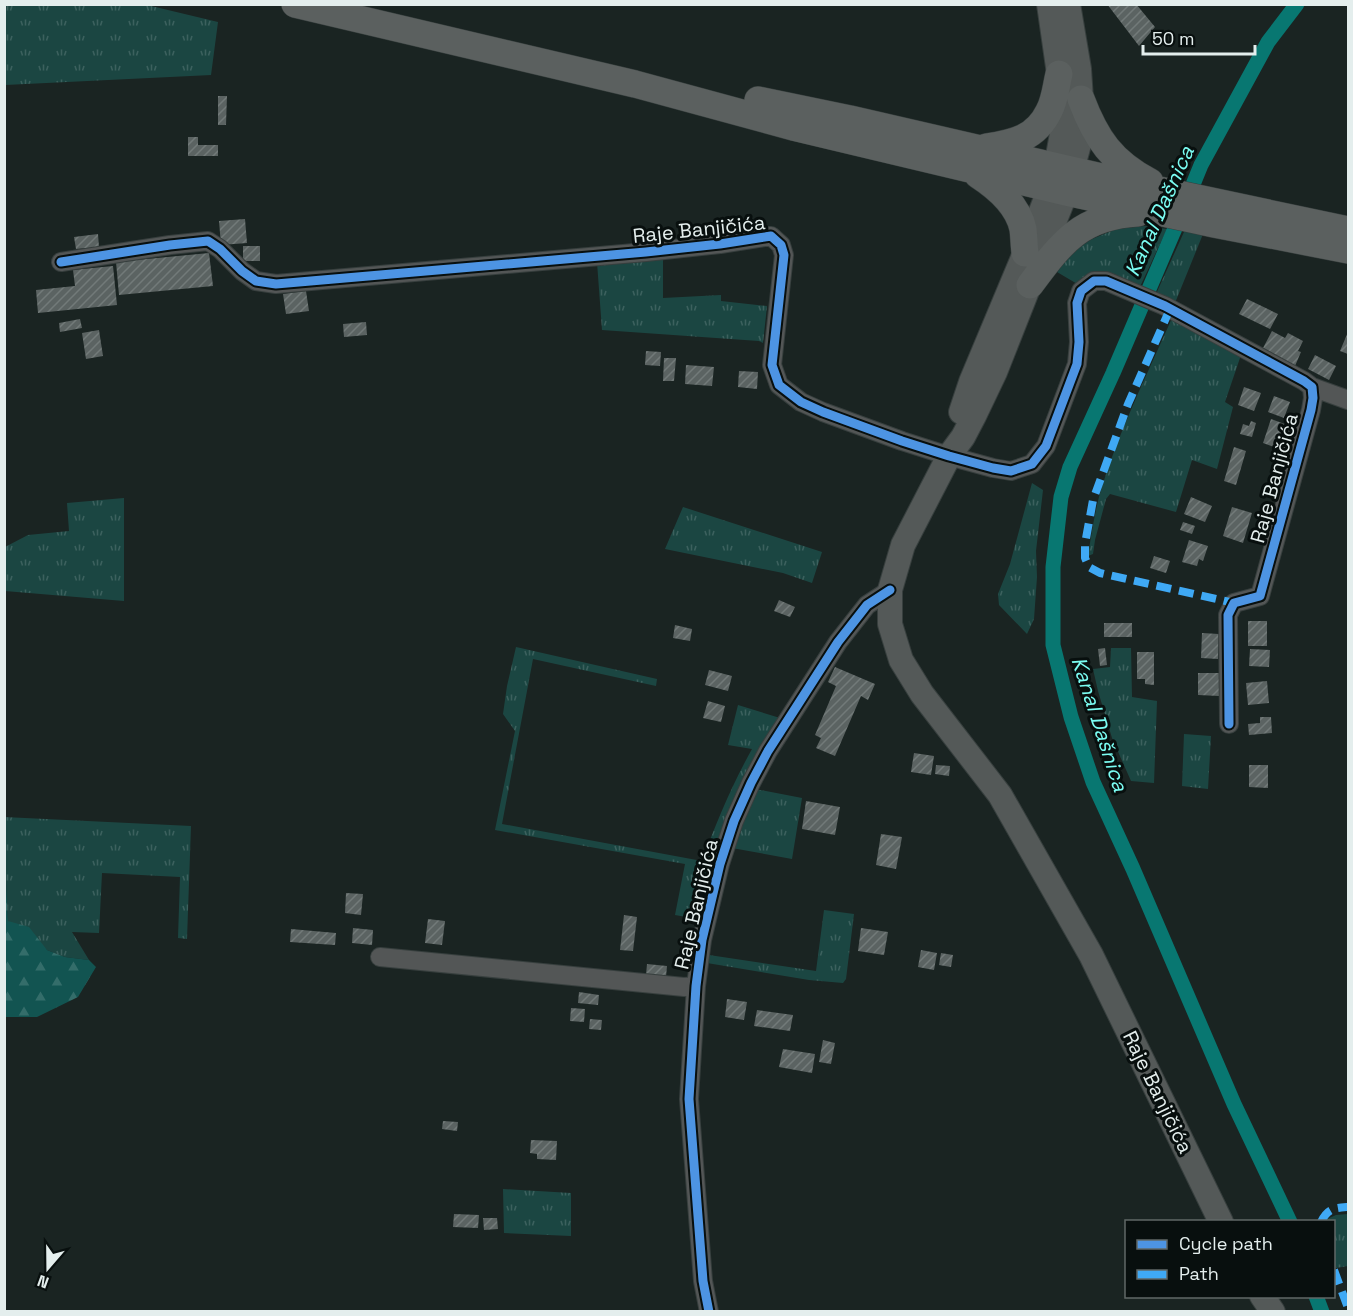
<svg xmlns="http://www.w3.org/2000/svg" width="1353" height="1316" viewBox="0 0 1353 1316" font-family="'Space Grotesk',sans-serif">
<defs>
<pattern id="grass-tufts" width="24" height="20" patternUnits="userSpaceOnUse" patternTransform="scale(1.5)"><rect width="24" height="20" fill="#1b4642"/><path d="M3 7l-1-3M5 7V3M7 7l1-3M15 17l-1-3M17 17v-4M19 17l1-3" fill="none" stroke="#3c615e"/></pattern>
<pattern id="forest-firs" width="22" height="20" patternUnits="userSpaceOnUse" patternTransform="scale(1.5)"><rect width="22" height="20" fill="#125451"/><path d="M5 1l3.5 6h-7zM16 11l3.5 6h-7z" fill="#346d6a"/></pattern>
<pattern id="building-hatch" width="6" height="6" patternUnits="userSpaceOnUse" patternTransform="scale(1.5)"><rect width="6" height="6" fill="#5b6362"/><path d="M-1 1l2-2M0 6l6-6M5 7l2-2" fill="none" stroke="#727a79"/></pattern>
</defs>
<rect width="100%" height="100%" fill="#1a2422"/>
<!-- grass -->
<path fill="url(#grass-tufts)" d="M5,4l142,1 71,17 -7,53 -206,10z
M1145,226l22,3 -29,62 -59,-6 -22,-13 16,-21 19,-12 24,-10z
M1191,231l12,3 -28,69 -19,-9 28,-62z
M663,258v40l58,-3v6l46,5 -4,37 -4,-2 -157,-11 -5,-68z
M1172,318l69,37 -16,47 8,5 -16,62 -25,-9 -16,52 -66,-18 -4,5 -11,41 -2,14 -5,2c3,-20 6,-39 11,-59 17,-60 48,-122 73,-179z
M1032,483l11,7 -7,61 1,26 -3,42 -7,15 -28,-29 -1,-11 12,-30z
M124,498v103l-119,-10v-44l23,-12 41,-4 -2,-28z
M683,507l139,45 -10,31 -29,-10 -118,-24z
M516,647l141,32 -1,7 -123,-27 -31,165 200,37c14,-38 30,-76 50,-112l-24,-4 10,-40 42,13 -69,144 -13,57 -23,-4 10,-51 -190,-34 20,-99 -12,-17 4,-28z
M1111,648h20l1,49 25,4 -3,82 -23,-2 -19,-43 -14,-47 -5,-22 17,-2z
M1184,734l27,2 -3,53 -26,-3z
M755,789l47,9 -10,61 -60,-11z
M4,817l187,9 -4,113 -9,-1 2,-61 -78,-4 -3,60 -27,-1 17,28 -24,-3 -18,-7 -39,-29 -3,-62z
M824,910l30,4 -8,65 -3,4 -34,-3 -102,-17 2,-8 107,16z
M503,1189l68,4v43l-67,-3z
M1348,1214v52l-12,2 -2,-8v-38l-8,-1 1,-2 9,-4z"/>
<!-- forest -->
<path fill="url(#forest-firs)" d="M5,859l3,62 21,6 18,23 18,7 24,3 7,7 -18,30 -41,20h-32z"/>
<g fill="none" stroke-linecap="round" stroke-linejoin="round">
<!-- canal -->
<path stroke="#087771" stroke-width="15" d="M1290,1222l-56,-118 -101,-235 -40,-87 -22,-65 -18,-72v-78l8,-70 9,-30 43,-94 63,-147 25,-61 67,-123 29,-38
M1316,1296l6,16"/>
</g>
<!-- building -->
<path fill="url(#building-hatch)" d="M1107,4h29l19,23 -16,19z
M218,96h9l-1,29h-8z
M188,137h10v8h20v11h-30z
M245,219l2,24 -26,2 -2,-24z
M98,234l1,13 -23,2 -2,-12z
M243,246h17v15h-17z
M209,253l4,33 -94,9 -3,-33z
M113,266l4,39 -79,8 -2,-23 39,-4 -2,-16z
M306,291l3,20 -23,3 -3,-20z
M1247,299l31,15 -8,15 -31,-15z
M80,319l2,9 -22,4 -1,-9z
M366,322l1,13 -23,2 -1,-13z
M99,330l4,26 -17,3 -4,-26z
M1272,331l13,7 3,-5 15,8 -5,10 3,1 -6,14 -32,-18z
M1348,332v22l-8,-3z
M646,351l15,1 -1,14 -15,-1z
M1315,355l21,11 -7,14 -21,-11z
M664,358h12l-2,23h-11z
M686,365l28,2 -2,19 -27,-2z
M739,371l19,1 -1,17 -19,-2z
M1244,387l17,6 -7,18 -16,-6z
M1274,396l16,6 -6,16 -16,-6z
M1271,419l22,8 -8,24 -22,-8z
M1251,421l5,2 -4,14 -12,-3 3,-10 6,2z
M1234,447l12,4 -10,34 -12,-4z
M1191,497l21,9 -7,16 -21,-8z
M1232,507l20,6 -9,30 -20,-7z
M1183,522l12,4 -3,8 -12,-4z
M1189,540l19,6 -5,15 -4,-2 -2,7 -15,-4z
M1154,556l16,5 -4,12 -16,-5z
M779,600l16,7 -5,10 -16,-6z
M1248,621h19v25h-19z
M1104,623h28v14h-28z
M675,625l17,4 -2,12 -17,-3z
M1202,633l17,1 -1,25 -17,-1z
M1105,648l2,17 -7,1 -2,-17z
M1250,649l20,1 -1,17 -20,-1z
M1137,652h17v33l-9,-1v-5h-8z
M835,667l40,17 -7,16 -7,-4 -26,60 -19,-8 5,-10 -6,-3 21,-49 -8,-4z
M709,670l23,6 -4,15 -23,-6z
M1198,673h21v23l-21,-1z
M1267,681l2,22 -21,2 -2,-22z
M708,701l17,5 -4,16 -18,-4z
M1260,717h11l1,16 -23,2 -1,-11 12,-1z
M914,753l20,3 -3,19 -20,-3z
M936,765l14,1 -1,10 -14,-2z
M1249,765h19v23l-19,-1z
M806,801l34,6 -5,28 -33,-6z
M881,834l21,3 -6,32 -20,-4z
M346,893l17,1 -2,21 -16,-2z
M624,915l13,2 -4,34 -13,-1z
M428,919l17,2 -3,24 -17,-2z
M353,928l20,2 -1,15 -20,-2z
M861,928l27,4 -4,23 -26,-4z
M291,929l45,4 -1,12 -45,-3z
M921,950l16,3 -3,17 -16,-3z
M941,953l12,2 -2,12 -12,-2z
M647,964l20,2 -1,11 -20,-2z
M579,992l20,3 -1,10 -20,-2z
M727,999l20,3 -3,18 -19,-3z
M571,1008l14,1 -1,13 -14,-1z
M757,1010l36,5 -3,16 -36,-5z
M590,1019l12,1 -1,10 -12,-1z
M823,1040l12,3 -4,21 -12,-2z
M783,1049l32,5 -3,19 -33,-6z
M443,1121l15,1 -1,9 -15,-2z
M531,1140l26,1 -1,19 -19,-1v-5l-7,-1z
M454,1214l25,1 -1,13 -25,-1z
M483,1218h14l1,11 -14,1z"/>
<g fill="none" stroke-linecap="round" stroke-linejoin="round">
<defs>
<path id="street" d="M61,262l109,-17 38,-4 12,8 22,22 14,10 20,3 370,-32 74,-8 51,-8 10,9 3,10 -12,110 7,20 22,17 22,10 79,29 47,15 44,12 18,3 21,-7 14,-18 31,-82 2,-22 -2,-39 4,-12 13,-10h12l59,25 139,75 8,6 1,11 -2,12 -51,186 -26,7 -6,12 1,109
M1312,387l36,13
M380,957l304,30 12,-1
M709,1312l-6,-31 -14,-182 7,-113 6,-46 18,-76 14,-43 17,-38 17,-32 70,-109 29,-37 23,-15"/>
<path id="secondary" d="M1068,4l11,65 2,30 -2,45 -13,48 -71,180 -21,44 -11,21 -14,19 -46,89 -13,45v34l11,36 21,34 78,101 91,160 130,267
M961,412l10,-30 54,-129 25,-65 6,-21 7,-39 -4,-54 -10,-70
M1262,1296l11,16"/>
<path id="primary" d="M295,4l340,80 158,43 273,65 148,32 134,26
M1081,99c15,40 31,63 69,83
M758,100l92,19 295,68 203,43
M986,147c28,-4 50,-9 63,-36 6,-11 7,-25 10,-37
M978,175c20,13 40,30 45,54 1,8 1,16 2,24
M1030,285c32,-43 51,-69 108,-72"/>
</defs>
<!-- street casing -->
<use href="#street" stroke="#373f3e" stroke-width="20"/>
<!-- secondary casing -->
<use href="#secondary" stroke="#373f3e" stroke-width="26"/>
<!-- primary casing -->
<use href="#primary" stroke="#373f3e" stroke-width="28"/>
<!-- street -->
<use href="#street" stroke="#535656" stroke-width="18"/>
<!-- secondary -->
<use href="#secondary" stroke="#545958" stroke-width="24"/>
<!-- primary -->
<use href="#primary" stroke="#5b605f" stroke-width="27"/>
<!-- quiet -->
<path stroke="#3fa9f5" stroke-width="8" stroke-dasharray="15 8" stroke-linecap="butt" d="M1170,309l-42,95 -35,96 -8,44v14l4,9 11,6 134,30
M1321,1222c7,-14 14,-14 27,-15
M1334,1270l14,38"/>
<defs>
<path id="cycleway" d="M61,262l109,-17 38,-4 12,8 22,22 14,10 20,3 370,-32 74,-8 51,-8 10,9 3,10 -12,110 7,20 22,17 22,10 79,29 47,15 44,12 18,3 21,-7 14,-18 31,-82 2,-22 -2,-39 4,-12 13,-10h12l59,25 139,75 8,6 1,11 -2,12 -51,186 -26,7 -6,12 1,109
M709,1312l-6,-31 -14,-182 7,-113 6,-46 18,-76 14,-43 17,-38 17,-32 70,-109 29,-37 23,-15"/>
</defs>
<!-- cycleway casing -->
<use href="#cycleway" stroke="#080f0e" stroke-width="13"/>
<!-- cycleway -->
<use href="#cycleway" stroke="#4d94e3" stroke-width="9"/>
</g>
<g text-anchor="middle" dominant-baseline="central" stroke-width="6" stroke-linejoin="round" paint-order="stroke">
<!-- street labels -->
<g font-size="20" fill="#e4eeed" stroke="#080f0e">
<text transform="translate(699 229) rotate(-6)">Raje Banjičića</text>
<text transform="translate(1274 478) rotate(-75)">Raje Banjičića</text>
<text transform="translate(696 904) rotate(-77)">Raje Banjičića</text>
<text transform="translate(1158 1092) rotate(64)">Raje Banjičića</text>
</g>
<!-- water labels -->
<g font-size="21" font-style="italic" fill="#7bfdf3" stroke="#080f0e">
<text transform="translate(1159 211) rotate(-66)">Kanal Dašnica</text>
<text transform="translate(1100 724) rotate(72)">Kanal Dašnica</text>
</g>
</g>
<!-- border -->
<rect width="1353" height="1316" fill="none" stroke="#e4eeed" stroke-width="12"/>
<!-- legend -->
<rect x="1125" y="1220" width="210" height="78" fill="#080f0e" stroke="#606867" stroke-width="1.5"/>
<rect x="1137" y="1240" width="30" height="9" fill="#4d94e3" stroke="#606867" stroke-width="1.5"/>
<text x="1179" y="1250" font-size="18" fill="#e4eeed">Cycle path</text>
<rect x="1137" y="1270" width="30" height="9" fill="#3fa9f5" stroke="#606867" stroke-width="1.5"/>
<text x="1179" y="1280" font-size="18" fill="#e4eeed">Path</text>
<!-- north arrow -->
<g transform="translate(48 1268) rotate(200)" stroke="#080f0e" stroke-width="4.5" paint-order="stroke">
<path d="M0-4.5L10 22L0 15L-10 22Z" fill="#e4eeed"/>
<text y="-9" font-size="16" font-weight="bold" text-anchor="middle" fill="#e4eeed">N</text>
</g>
<!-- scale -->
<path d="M1143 45v9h112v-9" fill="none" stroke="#e4eeed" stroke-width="3"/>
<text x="1152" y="45" font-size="18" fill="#e4eeed" stroke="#080f0e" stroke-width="4.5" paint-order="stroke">50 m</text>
</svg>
